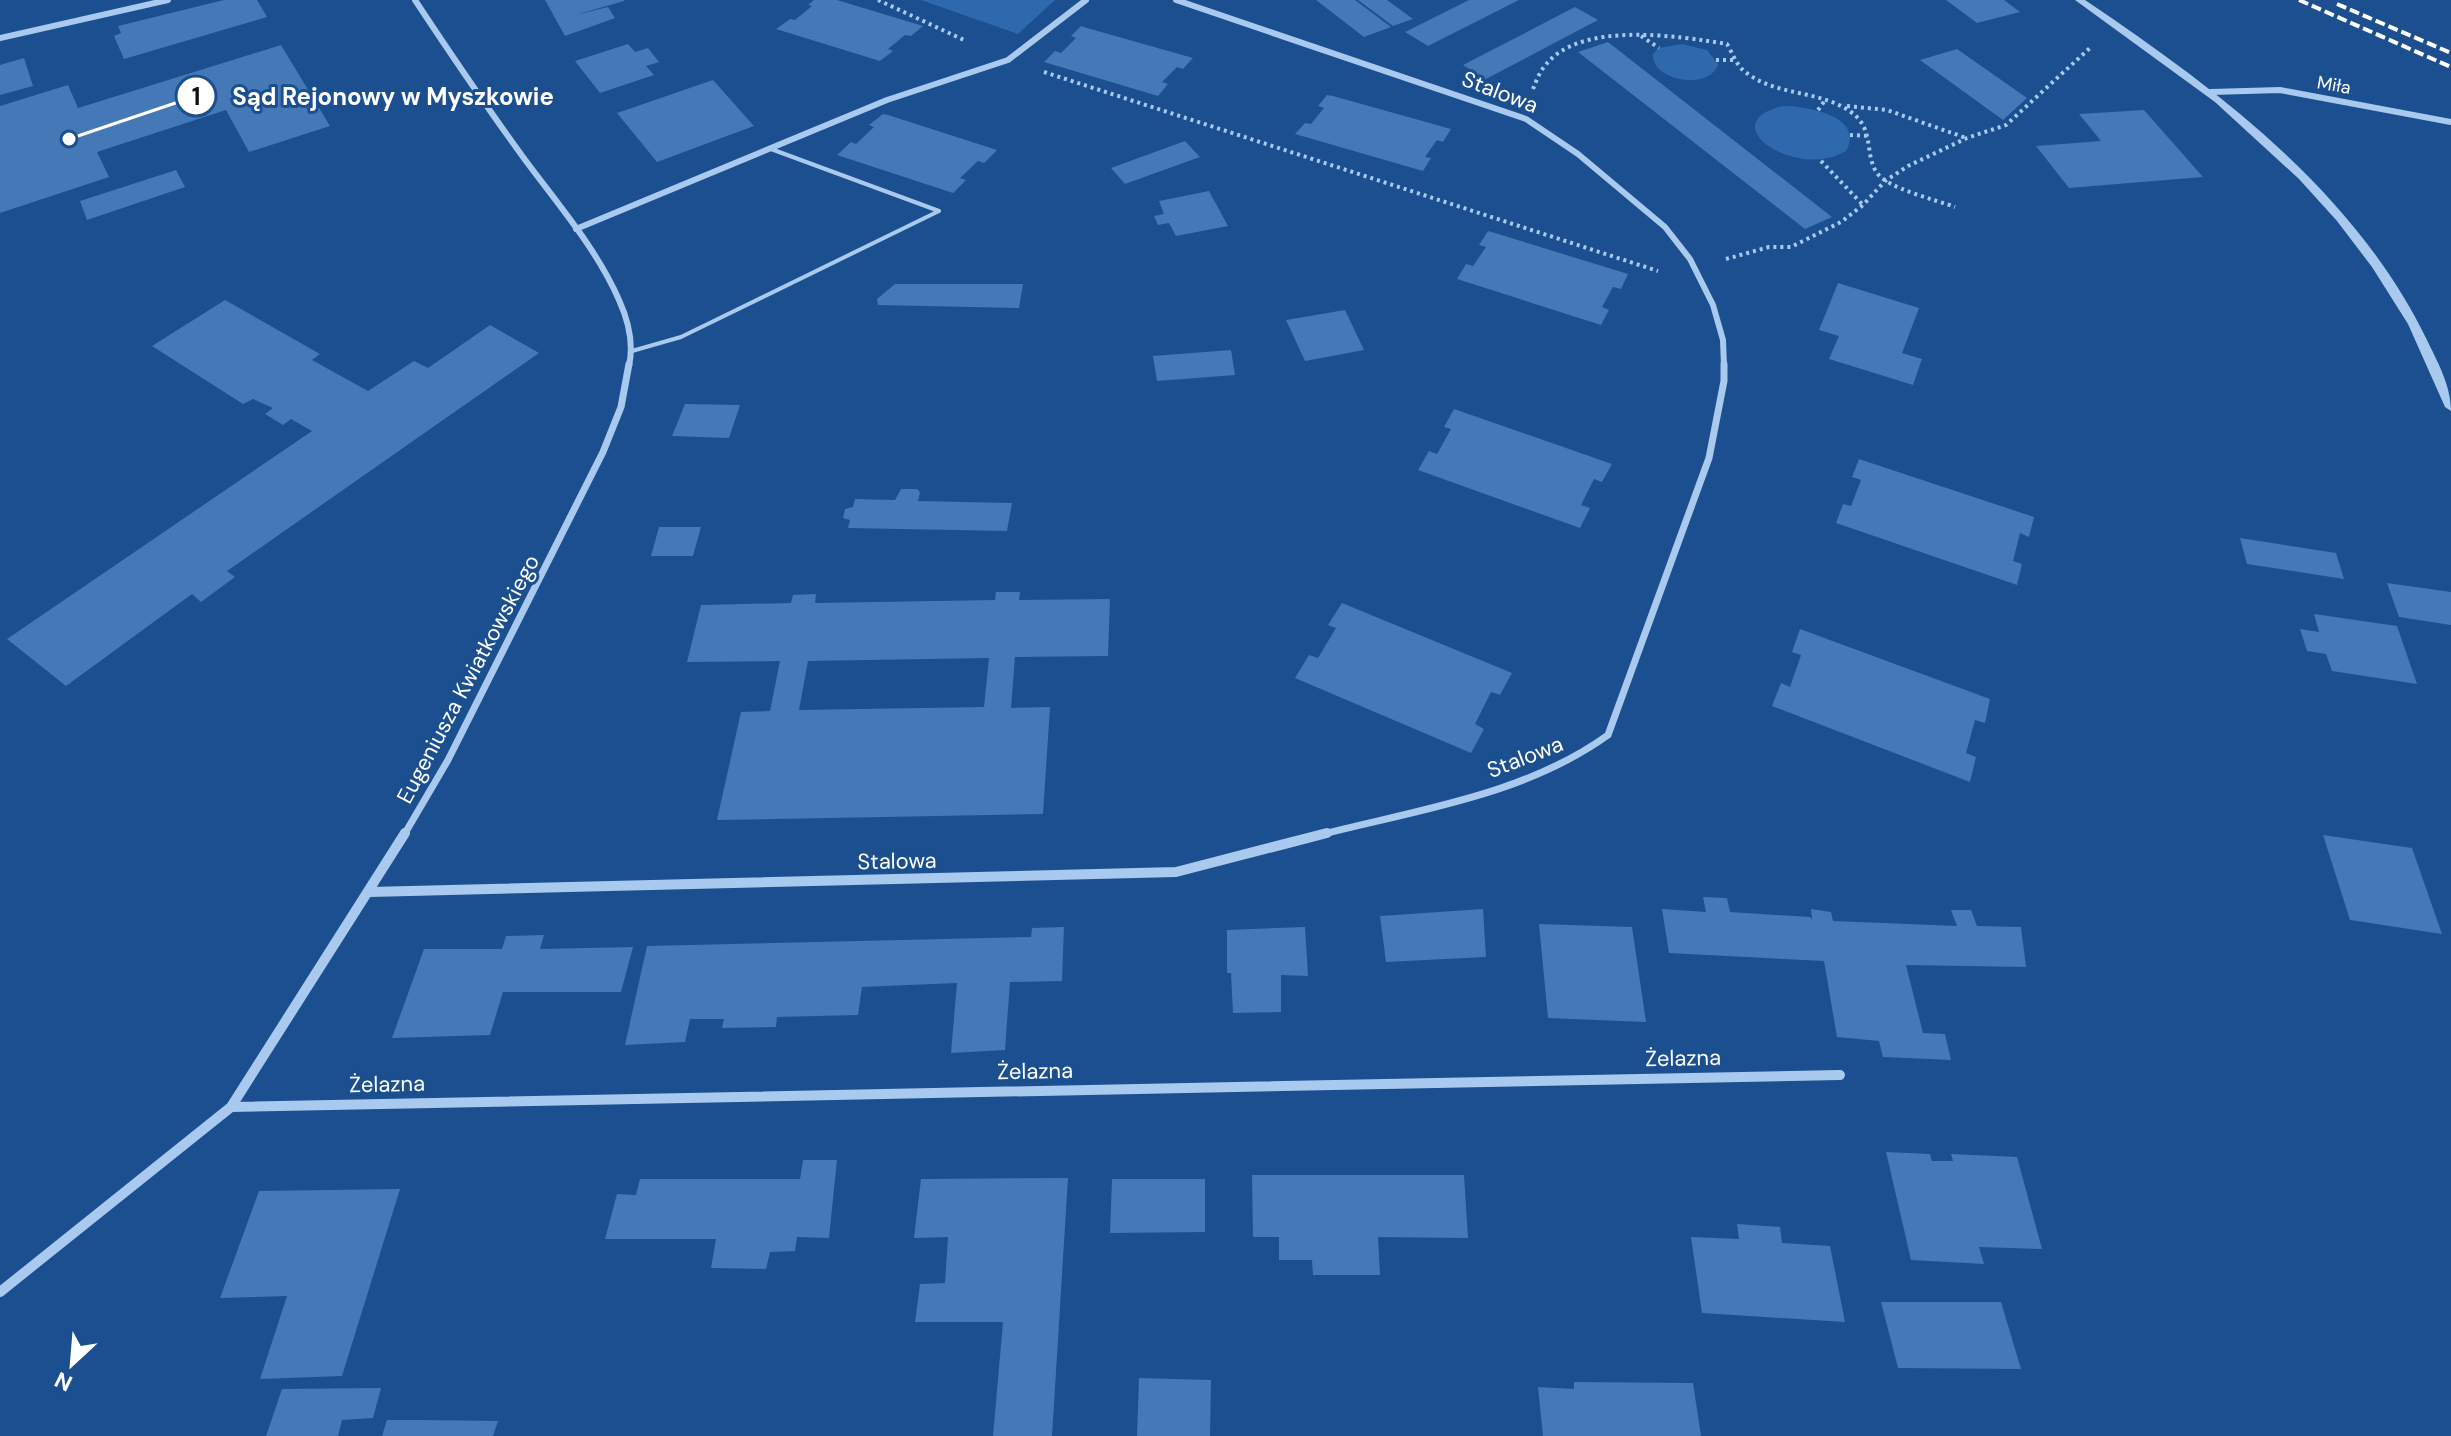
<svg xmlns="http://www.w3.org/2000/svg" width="2451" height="1436" viewBox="0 0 2451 1436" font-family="'DM Sans',sans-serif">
<rect width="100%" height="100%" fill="#1b4f8f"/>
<!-- green -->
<path fill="#2e69ad" d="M921,0h134l-37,34z
M1682,44l25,6 11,14c-7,27 -67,18 -65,-10l6,-6z
M1783,106c23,0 83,10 63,45 -49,30 -136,-28 -63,-45z"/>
<!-- building -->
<path fill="#4478b7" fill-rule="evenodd" d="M224,0h33l10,17 -143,42 -10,-23 7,-3 -3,-7z
M545,0h79v1l-49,14 33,-8 7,11 -50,18z
M814,0h23l86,26 -12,10 -6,-1 -17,14 5,2 -13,10 -104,-32 14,-10 5,1 17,-14 -4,-1z
M1316,0h39l36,27 -27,10z
M1358,0h29l26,19 -20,7z
M1469,0h50l-91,46 -23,-14z
M1946,0h58l16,12 -43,11z
M1575,7l23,13 -112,59 -23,-14z
M1081,26l6,2 106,30 -10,11 -6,-2 -15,15 6,2 -10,12 -114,-34 11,-11 6,2 15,-15 -5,-2z
M1608,42l224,175 -27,12 -227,-177z
M628,44l7,8 13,-4 11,14 -13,4 8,9 -54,18 -25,-32z
M281,45l49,81 -81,26 -23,-42 -129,42 12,25 -109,36v-107l68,-21 10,23z
M1957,49l70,49 -24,22 -83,-60z
M24,58l9,28 -33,9v-30z
M713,80l41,46 -97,36 -40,-49z
M1327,95l6,1 118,33 -8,13 -6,-2 -12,17 6,1 -8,13 -128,-37 10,-11 6,1 13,-16 -6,-2z
M2144,110l59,67 -134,11 -33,-42 65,-5 -22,-27z
M883,114l5,1 109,35 -13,13 -6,-2 -18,17 6,2 -13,13 -116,-38 14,-13 5,2 18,-17 -5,-2z
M1185,141l15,16 -75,27 -14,-16z
M176,170l9,17 -98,33 -7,-19z
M1209,191l19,35 -52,10 -7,-13 -11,2 -4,-9 10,-2 -5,-13z
M1488,231l7,2 133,41 -7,15 -8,-2 -11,20 7,3 -8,15 -144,-46 9,-15 7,2 13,-19 -7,-2z
M1838,283l81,25 -17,45 20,6 -9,26 -84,-26 10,-23 -20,-6z
M895,284h128l-4,24 -141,-3 -1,-6z
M225,300l95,54 -8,6 56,31 46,-30 14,7 62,-43 49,28 -312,218 8,6 -34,25 -9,-8 -126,92 -59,-47 305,-208 -21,-12 -8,6 -18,-11 8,-6 -20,-9 -10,5 -91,-58z
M1345,310l19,40 -59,11 -19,-41z
M1231,350l4,25 -78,6 -4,-25z
M685,404l55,1 -11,33 -57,-2z
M1454,409l158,55 -10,18 -8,-3 -13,26 9,3 -10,20 -162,-58 11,-19 8,3 14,-25 -7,-2z
M1859,459l175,58 -5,20 -9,-4 -7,28 9,3 -5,21 -181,-62 7,-19 8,2 10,-26 -9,-3z
M901,489h16l3,3 -2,9 94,2 -5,28 -159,-3 2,-8 -7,-2 2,-9 8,-2 2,-8 40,1z
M659,527h42l-8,29h-42z
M2240,538l96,15 8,26 -97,-15z
M2387,583l64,9v33l-52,-8z
M996,592h24l-1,8 91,-1 -2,57 -93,1 -4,51 39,-1 -7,107 -326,6 24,-108 29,-1 10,-50 -93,1 14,-57 90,-2 2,-8 23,-1 -1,9 180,-3zM989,658l-5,49 -185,3 9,-49z
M1342,603l170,70 -12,22 -9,-3 -16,32 9,5 -13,24 -176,-75 14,-23 9,3 18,-30 -8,-3z
M2314,614l83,12 20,58 -85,-13 -6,-17 -19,-3 -7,-22 19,3z
M1800,629l190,70 -5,24 -10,-3 -9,33 10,4 -6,25 -198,-76 9,-23 9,4 11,-32 -9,-3z
M2323,835l89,13 30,86 -92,-14z
M1703,897l24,1 3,14 80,5 2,3 -1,-11 20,3 2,9 124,5 -6,-16h20l6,16 44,1 5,40 -120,-2 17,68 22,1 6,26 -68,-3 -4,-16 -42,-4 -13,-76 -155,-8 -7,-44 44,3z
M1483,909l3,48 -100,5 -6,-46z
M1539,924l93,3 14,95 -98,-4z
M1064,927l-2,54 -52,1 -5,68 -54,3 6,-70 -95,4 -4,28 -81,2 -1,10 -54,1 2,-9h-34l-5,23 -60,3 22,-99 384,-9 1,-9z
M1305,927l3,49 -27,-1v37l-48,1 -2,-40h-4v-43z
M544,935l-4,14 93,-2 -12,45h-118l-13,43 -98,3 32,-89h78l4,-13z
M1886,1152l44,2 2,7h21l-2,-7 66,3 25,92 -63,-2 5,17 -73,-4z
M803,1160h34l-8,78 -32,-1 -2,14 -25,1 -4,17 -55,-1 5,-29h-111l12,-45 19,1 4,-16h160z
M1252,1175h212l4,63 -90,-1 2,38h-67l-1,-15h-33v-23h-26z
M1068,1178l-16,258h-59l10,-114h-88l5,-38 25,-1 3,-46 -34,1 7,-59z
M1112,1179h93v53l-95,1z
M400,1189l-58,187 -82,3 27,-83 -67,2 39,-107z
M1737,1224l43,3 2,16 48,3 15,76 -143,-9 -11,-76 48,2z
M1881,1302h120l20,67 -123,-1z
M1139,1378l72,2 -1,56h-73z
M1574,1382l119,1 8,53h-158l-5,-49 36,2z
M381,1388l-8,30 -31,2 -4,16h-72l16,-47z
M387,1420h36l75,1 -5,15h-111z"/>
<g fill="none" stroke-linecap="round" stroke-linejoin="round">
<!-- path -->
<path stroke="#a9c9ee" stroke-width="4" stroke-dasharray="3 4" stroke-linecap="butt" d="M878,0l86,40
M1641,36l18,12
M1716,60h19
M1044,72l614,199
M1533,89c3,-7 6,-16 11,-22 34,-47 134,-31 183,-23 5,8 9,20 16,26 31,27 76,19 108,42 24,17 13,42 26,61 10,15 59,27 78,34
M1847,106l40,4 79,28
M1818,110l8,-11
M1850,135l20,1
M1821,161l42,44
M1726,259l43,-12h22l50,-25 22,-17 22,-24 23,-15 59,-28 39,-13 86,-79"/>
<!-- service -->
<path stroke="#a9c9ee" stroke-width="4" d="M632,351l49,-14 258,-126 -168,-62"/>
<!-- minor-far2 -->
<path stroke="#a9c9ee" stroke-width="6" d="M415,0c35,53 71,106 108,157 33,45 74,92 96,143 10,22 15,43 10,66
M1176,0l350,119 52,35 87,73 25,32 23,46 10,35 1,26
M0,38l168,-38
M2211,92l69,-2 171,32
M576,229l311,-129 121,-40 78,-60"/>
<!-- minor-far1 -->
<path stroke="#a9c9ee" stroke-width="7" d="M404,835l44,-75 155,-308 18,-45 8,-43
M1319,835c98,-25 206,-40 289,-100l101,-277 15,-77v-17"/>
<!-- minor -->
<path stroke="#a9c9ee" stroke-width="10" d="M370,892l806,-20 151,-39
M231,1107l1609,-32
M0,1292l231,-185 174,-274"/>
<!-- tertiary -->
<path fill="#a9c9ee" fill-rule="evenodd" d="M2075,0h10c132,89 269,191 341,338 11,23 25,47 25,73l-6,-4 -37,-83 -36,-57 -35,-46 -38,-42 -84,-77z"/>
<!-- rail -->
<path stroke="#fff" stroke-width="4" stroke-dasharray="10 4" stroke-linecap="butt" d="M2299,0l152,67
M2337,4l114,49"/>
</g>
<g text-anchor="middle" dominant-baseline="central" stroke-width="6" stroke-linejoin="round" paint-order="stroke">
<!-- far-street labels -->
<g font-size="18" fill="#fff" stroke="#1b4f8f">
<text transform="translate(2334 85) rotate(10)">Miła</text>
</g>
<!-- street labels -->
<g font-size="22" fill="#fff" stroke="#1b4f8f">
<text transform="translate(1500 92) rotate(21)">Stalowa</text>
<text transform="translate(468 679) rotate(-62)">Eugeniusza Kwiatkowskiego</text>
<text transform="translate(1525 757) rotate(-21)">Stalowa</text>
<text transform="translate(897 861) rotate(-1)">Stalowa</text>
<text transform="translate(1683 1058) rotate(-1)">Żelazna</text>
<text transform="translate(1035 1071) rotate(-1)">Żelazna</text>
<text transform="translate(387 1084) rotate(-1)">Żelazna</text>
</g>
</g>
<!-- callouts -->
<path fill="none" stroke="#fff" stroke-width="3" d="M69 139L196 96"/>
<g fill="#fff" stroke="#1b4f8f" stroke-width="3">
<circle cx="69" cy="139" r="8"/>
<circle cx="196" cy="96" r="20"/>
</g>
<g font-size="24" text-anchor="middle" font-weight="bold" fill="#111">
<text x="196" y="105">1</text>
</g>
<g font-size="24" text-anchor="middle" font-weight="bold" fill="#fff" stroke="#1b4f8f" stroke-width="6" stroke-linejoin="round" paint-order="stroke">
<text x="393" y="105">Sąd Rejonowy w Myszkowie</text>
</g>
<!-- north arrow -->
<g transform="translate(72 1364) rotate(206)" stroke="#1b4f8f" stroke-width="6" paint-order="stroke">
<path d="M0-6L14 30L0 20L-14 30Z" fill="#ffffff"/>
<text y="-12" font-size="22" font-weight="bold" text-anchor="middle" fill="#ffffff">N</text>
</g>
</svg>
